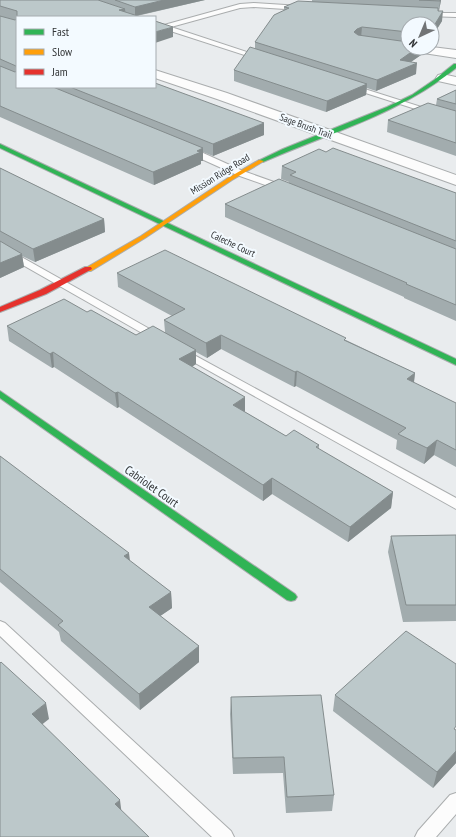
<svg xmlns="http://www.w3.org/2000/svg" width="456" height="837" viewBox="0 0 456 837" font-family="'PT Sans Narrow',sans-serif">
<rect width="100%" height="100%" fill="#e9ecee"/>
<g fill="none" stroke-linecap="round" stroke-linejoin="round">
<defs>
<path id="lane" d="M254,3l47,3 3,2 -3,2 -47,-3 -14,1 -69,19 91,30 1,1 -3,2 -105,-34v-4l9,3 76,-21z
M425,13h31v4l-29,-1 -2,-1z
M352,85l104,33v4l-106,-34v-2z
M186,148h6l51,23 45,16 1,2 -4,3 -3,-1 -45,-16 -51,-23z
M0,245l164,92 1,2 -5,3 -4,-1 -156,-89z
M183,349l273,149v11l-277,-155 -1,-2 1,-2z
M0,621l5,2 226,208 3,6h-22l-212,-201z
M456,793v21l-20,23h-21l3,-6 32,-36z"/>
<path id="street" d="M408,44v4l24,-1 24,3v8l-52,-8 -2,-2 2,-2z
M155,70l72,23 229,82v10l-239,-86 -62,-21z
M442,74l14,3v8l-18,-4 -2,-3 2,-3z"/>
<path id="fast" d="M454,64h2v4c-56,46 -127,65 -193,94l-5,-1 25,-12 104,-42 25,-12 22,-15z
M0,144l456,215v6l-456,-217z
M0,391l295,203 2,3 -2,3 -4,1 -4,-1 -287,-202z"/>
<path id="slow" d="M259,160l5,1 -32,19 -87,58 -54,33h-6l-1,-2 57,-33 87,-58z"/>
<path id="jam" d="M85,267h6l1,2 -46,25 -46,18v-5l40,-17z"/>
</defs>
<!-- lane casing -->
<use href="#lane" stroke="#aaadae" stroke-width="2"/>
<!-- street casing -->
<use href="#street" stroke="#aaadae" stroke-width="2"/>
<!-- fast casing -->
<use href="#fast" stroke="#aaadae" stroke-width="2"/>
<!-- slow casing -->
<use href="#slow" stroke="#aaadae" stroke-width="2"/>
<!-- jam casing -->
<use href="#jam" stroke="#aaadae" stroke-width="2"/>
<!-- lane -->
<use href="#lane" fill="#fcfcfc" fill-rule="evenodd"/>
<!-- street -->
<use href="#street" fill="#fcfcfc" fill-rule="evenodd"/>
<!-- fast -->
<use href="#fast" fill="#30b455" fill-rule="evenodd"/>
<!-- slow -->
<use href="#slow" fill="#ff9f0a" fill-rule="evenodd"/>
<!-- jam -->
<use href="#jam" fill="#e5322d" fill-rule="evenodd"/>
</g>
<!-- wall -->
<path fill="#a2acae" d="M0,0h205l-68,16 -120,1v70h138l109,48 -51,21 -10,-4v9h-2v3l-47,21 -154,-68z
M312,0h129l-2,11 3,10 -10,16v-13h-24v24l13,7 -10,7 5,12 -40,17 -9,-3 -1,7 -40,17 -92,-31v-11l21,-21v-7l29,-31v-4l28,-5z
M456,90v66l-69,-24 1,-12 48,-15 1,-6z
M326,152l130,41v128l-52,-23v-1l-179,-80v-13l64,-21v-1l-8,-3 1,-13z
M0,168l104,51 1,13 -70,30 -13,-6 2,11 -24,11z
M117,273l229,67 69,33 -1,10 42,20v64l-22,-12 -10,9 -28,-15 1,-9 -101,-54 -2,1 -73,-38 -14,9 -11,-6v12l-4,3 53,45 41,24 33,9v4l74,43 -2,16 -43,34 -76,-48 -9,7 -144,-94 -2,1 -63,-41 -2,1 -43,-27 -2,-15 80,-14 49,23 29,-3 -1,-12 8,-4 -54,-29z
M0,456l130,105 41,31 1,16 -12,8 39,30v16l-59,48 -79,-69 -2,-9 -59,-50z
M456,535v86l-53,1 -15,-70 3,-16z
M335,695l121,68 -23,25 -100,-77z
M231,697l103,98 -2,16 -46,2 -3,-40 -50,1 -3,-60z"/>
<!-- shaded-wall -->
<path fill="#848c8d" d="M164,0h41l-70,16v-9z
M440,0h1l-2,11 1,-10z
M125,9l1,8 -7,-7z
M443,11l-1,10 -10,16v-8z
M173,27v10l-18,6v-11z
M362,27l-1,11 -7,4v-10l3,-3z
M417,48h5l-1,7 -22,15 1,-10z
M417,63l-1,11 -40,17 1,-11z
M367,84l-1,11 -40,17 1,-11z
M264,123v12l-51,21v-12z
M203,148v13h-2v3l-47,21 -1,-13z
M104,219l1,13 -70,30 -2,-13z
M22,254l2,13 -24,11v-15z
M221,335v14l-14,9 -1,-15z
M196,350v14l-16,10 -1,-15z
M53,352l1,15 -2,1 -2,-14z
M297,371l-1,15 -2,1 1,-15z
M415,373l-2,15 -6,-9z
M118,392l1,15 -2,1 -2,-15z
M245,397v15l-12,-7z
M437,440l-3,15 -10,9 3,-16z
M272,478v16l-9,7v-16z
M393,492l-2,16 -43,34 2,-15z
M129,553l2,16 -7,-13z
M171,592l1,16 -22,15 -1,-16z
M199,646v16l-59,48 -1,-16z
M46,703l3,16 -14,11 -3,-16z
M456,751v12l-23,25 4,-16z
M120,800l2,16 -7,-12z"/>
<!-- building -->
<path fill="#bcc8ca" stroke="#848c8d" d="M0,0h98l27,9 -6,1 22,7h-124v-6l-17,-5z
M115,0h49l-29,7z
M419,0h21v1z
M298,1l140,7v3h5l-11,18v-5h-24v8l-46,-5 -5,2 -3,3 4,3 50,7v6h9l-17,12 17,3 -40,17 -122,-38 19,-27 15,-7 -5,-1z
M0,16l15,4 2,-1v51l-1,-4 -16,-7z
M155,21l18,6 -18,5z
M250,47l117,37 -40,17 -93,-31z
M0,66l15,6 2,-1v16h36l150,61 -6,3 4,1 -48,20 -153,-66z
M155,83l109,40 -51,21 -143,-57h85z
M456,90v14l-19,-5z
M428,103l28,8v32l-68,-23z
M333,148l123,45v48l-166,-66 6,-3 -14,-6 37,-17 7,3z
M0,168l104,51 -71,30 -33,-18z
M279,179l177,70v56l-50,-21 1,-1 -182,-79z
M0,241l22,13 -22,9z
M165,250l181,88 -2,2 71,33 -8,6 49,24v47l-19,-10 -10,8 -29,-14 8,-6 -109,-57 -2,1 -74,-37 -15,8 -42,-23 21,-11 -68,-36z
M64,299l23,13 4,-2 45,25 17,-9 43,24 -17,9 66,38 -12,8 53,31 8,-6 25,15 -3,2 77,45 -43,35 -78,-49 -9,7 -145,-93 -3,1 -62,-41 -3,2 -43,-28z
M0,456l129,97 -5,3 47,36 -22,15 50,39 -60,48 -81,-69 5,-4 -63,-52z
M456,535v70h-50l-15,-69z
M406,631l50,33v62l-2,3 2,1v21l-19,21 -102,-77z
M1,662l45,41 -14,11 88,86 -5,4 34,33h-149v-174z
M321,695l13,100 -47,2 -3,-40 -51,1 -2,-61z"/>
<g text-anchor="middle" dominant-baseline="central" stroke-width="4" stroke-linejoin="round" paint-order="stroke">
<!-- far-street labels -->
<g font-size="10" fill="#313436" stroke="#f3faff">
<text transform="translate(306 126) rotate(20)">Sage Brush Trail</text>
<text transform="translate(220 174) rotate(-32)">Mission Ridge Road</text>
<text transform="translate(233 244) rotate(25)">Caleche Court</text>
</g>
<!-- street labels -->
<g font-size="12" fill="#313436" stroke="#f3faff">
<text transform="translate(152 486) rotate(35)">Cabriolet Court</text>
</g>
</g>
<!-- legend -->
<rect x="16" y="16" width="140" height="72" fill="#f3faff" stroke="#a5abaf"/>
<rect x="24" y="29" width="20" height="6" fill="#30b455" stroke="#a5abaf"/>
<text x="52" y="36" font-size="12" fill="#313436">Fast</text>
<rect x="24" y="49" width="20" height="6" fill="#ff9f0a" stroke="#a5abaf"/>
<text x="52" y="56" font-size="12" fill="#313436">Slow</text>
<rect x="24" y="69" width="20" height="6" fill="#e5322d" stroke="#a5abaf"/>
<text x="52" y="76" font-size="12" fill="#313436">Jam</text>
<!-- north arrow -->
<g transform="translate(420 36) rotate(224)"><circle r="19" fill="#f3faff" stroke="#a5abaf"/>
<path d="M0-3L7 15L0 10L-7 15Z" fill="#717476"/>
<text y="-6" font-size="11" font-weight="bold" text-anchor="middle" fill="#313436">N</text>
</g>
</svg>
